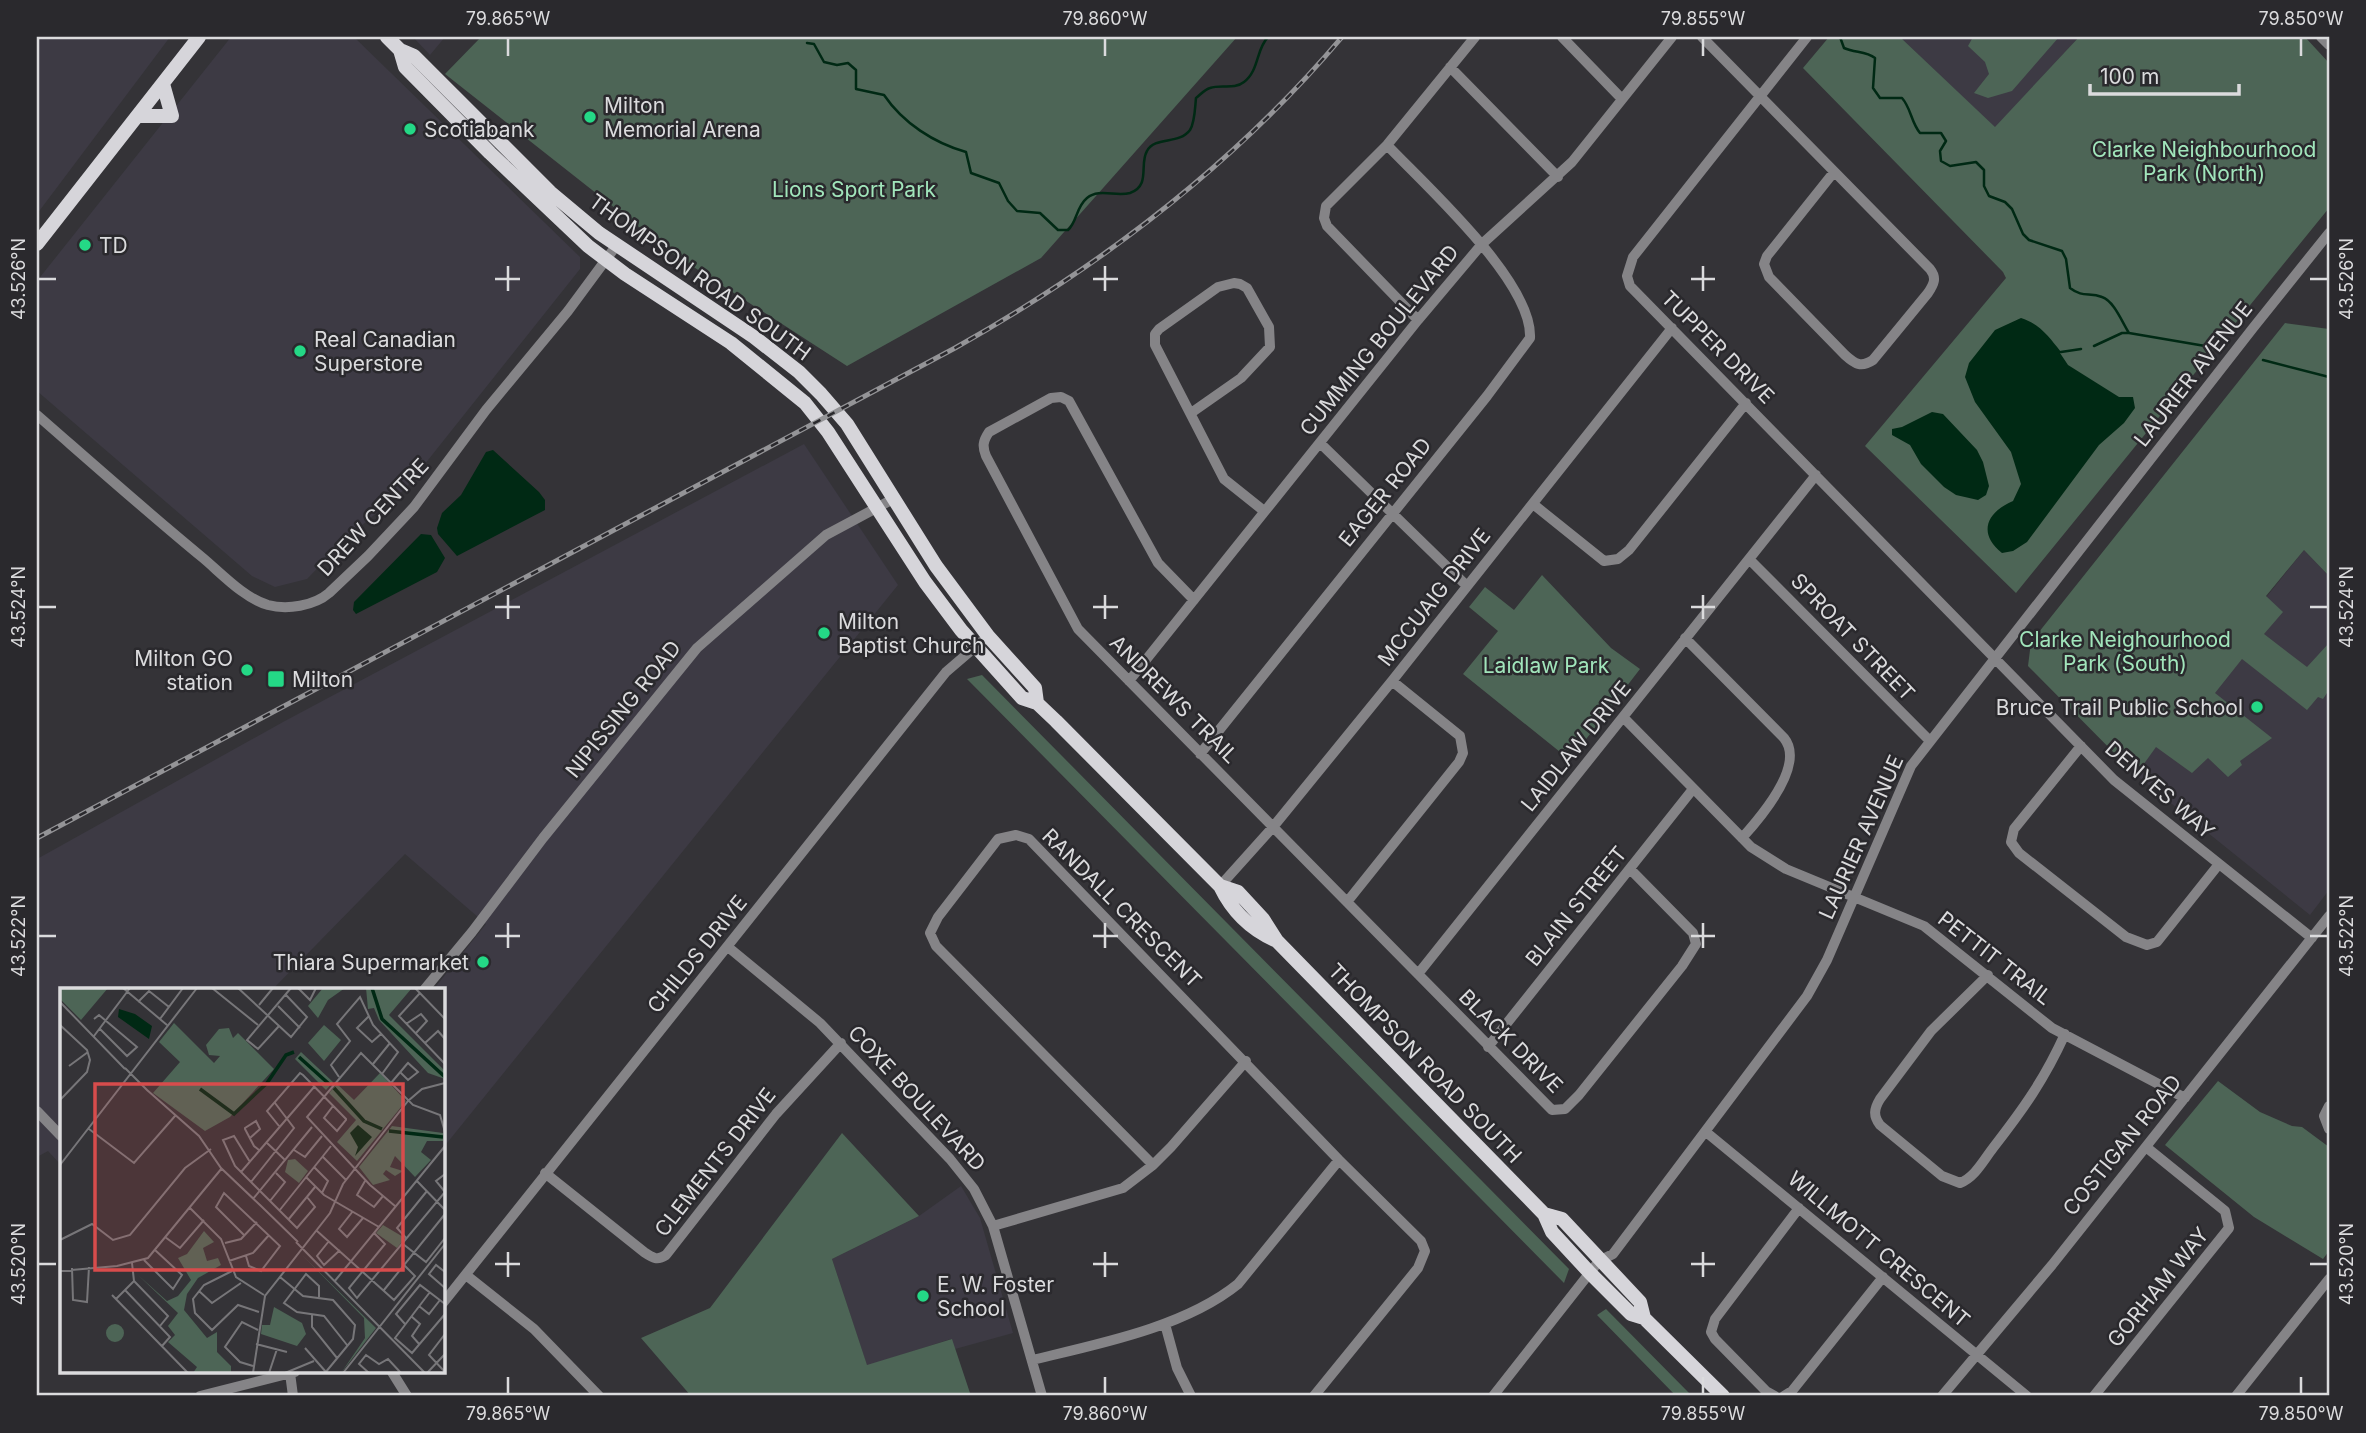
<svg xmlns="http://www.w3.org/2000/svg" width="2366" height="1433" viewBox="0 0 2366 1433" font-family="Inter,sans-serif">
<rect width="100%" height="100%" fill="#343337"/>
<!-- built -->
<path fill="#3d3a44" d="M37,37h133l-133,177z
M231,37h123l226,220v12l-175,220 -57,48 -41,42 -32,8 -23,-11 -215,-185v-110z
M413,37h32l-15,18z
M1900,37h179l-84,91z
M804,444l94,141 -455,563v-158h-10l53,-66 -81,-70 -133,136h-211v175l-13,-14 -11,6v-298l246,-137z
M2304,550l25,26v314l-19,25 -174,-140 75,-109z
M961,1186l19,32 33,115 -58,16 -4,-10 -84,27 -35,-107 87,-43z"/>
<!-- green -->
<path fill="#4d6556" d="M481,37h756l-196,221 -194,108 -175,-113 -227,-179z
M1829,37h71l95,90 84,-90h226l24,26v145l-313,385 -151,-147 141,-168 -3,-6 -200,-204z
M1973,37h86l-47,54 -24,7 -14,-5 15,-19 -4,-12 -17,-16z
M2285,323l44,6v247l-25,-26 -38,46 17,16 -19,22 43,33 22,-24v47l-6,9 -5,-2 -11,13 -65,-51 -27,34 57,45 -32,23 2,4 -14,12 -20,-19 -16,15 -36,-26 -20,28 -108,-109 3,-24z
M1542,575l69,73 29,21 -70,91 -107,-86 35,-43 -29,-24 16,-20 29,23z
M982,675l587,594 -5,14 -597,-604z
M2218,1081l42,31 32,14 10,1 27,20v104l-6,8 -69,-42 -89,-72z
M842,1133l77,83 -87,43 35,106 85,-26 18,54 -7,3h-272l-50,-58 69,-30z
M1606,1309l86,87h-16l-79,-81z"/>
<!-- water -->
<path fill="#002914" d="M2021,318c19,6 28,19 40,34l-1,1 8,12 51,32h14l2,11 -11,15 -25,22 -72,97 -14,9 -11,2c-25,-20 -15,-41 11,-52l8,-17 -10,-32 -36,-50 -10,-25 4,-14 26,-33z
M1932,412l11,2 34,36 6,12 6,24 -3,9 -8,5 -22,-5 -12,-8 -23,-23 -11,-19 -18,-10v-6l10,-2z
M493,450l46,42 6,8v10l-88,46 -19,-22 -1,-6 5,-15 19,-18 25,-43z
M421,534l10,1 14,23 -8,14 -81,42 -3,-4 1,-8z"/>
<g fill="none" stroke-linecap="round" stroke-linejoin="round">
<!-- stream -->
<path stroke="#002914" stroke-width="2.5" d="M1840,37l4,11c11,5 22,3 31,10l-2,30 7,10h22c9,10 9,24 18,35h21l5,8 -6,10 1,10 9,5 26,-4 8,8v16l5,10 16,6 7,7 11,25 6,6 33,11 4,8 4,29c13,10 19,4 32,9 12,4 20,25 27,36
M807,43l7,1 10,18 13,3 11,-2 8,7v19l28,6c19,28 50,48 82,57l5,21 28,10 9,18 9,10 23,2 18,17h10c9,-8 8,-23 19,-32 12,-10 29,-1 43,-5 21,-7 9,-29 17,-42 8,-15 32,-6 43,-21 5,-8 5,-23 6,-32 4,-3 9,-9 14,-10 11,-4 24,2 34,-6 15,-11 12,-33 24,-45
M2094,346l28,-13h7l82,14
M2061,352l20,-3
M2263,360l66,17"/>
<!-- minor -->
<path stroke="#858487" stroke-width="10" d="M1562,37l60,62
M1702,37l228,232c7,9 4,15 -2,24l-55,67c-12,8 -18,4 -28,-5l-76,-78 -5,-13 3,-8 67,-84
M1807,37l-174,220 -6,19 3,10 484,494 198,158
M2321,37l8,8
M1450,67l108,110
M1418,320l-91,-94 -3,-8 2,-12 61,-61 88,-108
M1191,413l50,-35 29,-31 -1,-20 -22,-39 -7,-4 -6,-1 -16,4 -59,42 -4,5v11l69,134 40,32
M37,415c55,48 110,97 166,143 19,16 41,40 65,47 19,5 46,1 61,-12l39,-37 46,-49 72,-97 82,-99 48,-65
M1320,443l147,143
M1533,504l71,57 14,-2 11,-9 117,-147
M1749,559l181,182
M1194,600l-36,-37 -89,-162 -8,-4 -10,1 -62,34c-6,9 -7,14 -3,24l92,173 474,481 13,-1 14,-14 103,-129 14,-22 -3,-11 -63,-64
M1685,638l99,100c22,27 -24,80 -42,100
M1129,681l289,-361 64,-76 90,-82 100,-125
M1623,717l128,130 35,22 138,57 128,102 133,70
M2081,746l-67,83 -3,13 8,11 107,84 21,8 10,-3 62,-78
M1200,754l287,-358 43,-58c3,-56 -104,-152 -143,-193
M1220,886l53,-59 119,-146 280,-353
M1347,902l112,-140 4,-9 -3,-17 -68,-55
M728,947l92,76 130,136 24,30 19,37 49,170
M1418,974l398,-499
M1988,975l-57,56 -51,68c-6,10 -7,17 0,26l62,51 18,7c15,-6 23,-22 33,-35 31,-40 51,-68 72,-114
M424,990l48,-58 71,-94 154,-190 129,-113 69,-37
M1488,1047l205,-258
M2329,1106l-5,10 5,13
M37,1111l24,25
M1706,1132l321,264
M1153,1165l-217,-219 -6,-13 8,-16 60,-78 18,-4 13,4 310,321 82,81 4,10 -7,17 -104,128
M545,1173l99,79c9,6 13,9 22,3l110,-141 65,-71
M993,1226l130,-38 30,-23 18,-18 75,-86
M466,1275l68,54 65,67
M443,1303l503,-631 35,-30
M1165,1324l12,44 14,28
M1032,1360c67,-16 153,-33 206,-76l101,-124
M392,1372l15,24
M290,1373l3,23
M200,1396l95,-24
M1493,1396l106,-135 14,-7 194,-258 20,-36 84,-194 342,-438 76,-95
M1775,1396l-9,-5 -51,-52 -4,-7 4,-13 84,-111
M1784,1396l8,-5 91,-114
M1942,1396l110,-131 277,-349
M2094,1396l135,-168 -4,-17 -79,-64
M2236,1396l93,-117"/>
<!-- major -->
<path stroke="#d6d5da" stroke-width="14" d="M387,37l13,13 14,6 136,136 49,41 155,104 45,35 22,22 26,30 89,142 52,70 47,52 2,15
M400,50l5,17 85,86 98,93 37,28 106,69 74,60 23,29 97,150 36,48 61,68 15,5 19,18 164,165c12,25 31,44 57,55
M138,116h34l-9,-32
M37,244l162,-207
M1220,886l18,6 25,27 14,22 267,273 8,18 38,41 41,41 13,4
M1544,1214l18,5 78,83 4,16 79,78"/>
<defs>
<path id="rail" d="M37,838l918,-490c146,-82 278,-182 387,-311"/>
</defs>
<!-- rail casing -->
<use href="#rail" stroke="#949497" stroke-width="5"/>
<!-- rail -->
<use href="#rail" stroke="#2a292d" stroke-width="2.5" stroke-dasharray="8" stroke-linecap="butt"/>
</g>
<!-- ticks -->
<path fill="none" stroke="#dbdbdd" stroke-width="2.5" d="M508,38v18M1105,38v18M1703,38v18M2301,38v18M508,266v25M1105,266v25M1703,266v25M38,279h18M495,279h25M1093,279h25M1691,279h24M2310,279h18M508,595v24M1105,595v24M1703,595v24M38,607h18M495,607h25M1093,607h25M1691,607h24M2310,607h18M508,923v25M1105,923v25M1703,923v25M38,936h18M495,936h25M1093,936h25M1691,936h24M2310,936h18M508,1252v25M1105,1252v25M1703,1252v25M38,1264h18M495,1264h25M1093,1264h25M1691,1264h24M2310,1264h18M508,1377v17M1105,1377v17M1703,1377v17M2301,1377v17"/>
<!-- markers -->
<g fill="#24d886" stroke="#2a292d" stroke-width="2.5">
<circle cx="590" cy="117" r="7"/>
<circle cx="410" cy="129" r="7"/>
<circle cx="85" cy="245" r="7"/>
<circle cx="300" cy="351" r="7"/>
<circle cx="824" cy="633" r="7"/>
<circle cx="247" cy="670" r="7"/>
<rect x="267" y="670" width="18" height="18" rx="3.5"/>
<circle cx="2257" cy="707" r="7"/>
<circle cx="483" cy="962" r="7"/>
<circle cx="923" cy="1296" r="7"/>
</g>
<g text-anchor="middle" dominant-baseline="central" stroke-width="5" stroke-linejoin="round" paint-order="stroke">
<!-- poi labels -->
<g font-size="21" fill="#dbdbdd" stroke="#2a292d" text-anchor="start">
<text x="604" y="105">Milton<tspan x="604" dy="24">Memorial Arena</tspan></text>
<text x="424" y="129">Scotiabank</text>
<text x="99" y="245">TD</text>
<text x="314" y="339">Real Canadian<tspan x="314" dy="24">Superstore</tspan></text>
<text x="838" y="621">Milton<tspan x="838" dy="24">Baptist Church</tspan></text>
<text x="233" y="658" text-anchor="end">Milton GO<tspan x="233" dy="24">station</tspan></text>
<text x="292" y="679">Milton</text>
<text x="2243" y="707" text-anchor="end">Bruce Trail Public School</text>
<text x="469" y="962" text-anchor="end">Thiara Supermarket</text>
<text x="937" y="1284">E. W. Foster<tspan x="937" dy="24">School</tspan></text>
</g>
<!-- park labels -->
<g font-size="21" fill="#a1e5bb" stroke="#2a292d">
<text x="2204" y="149">Clarke Neighbourhood<tspan x="2204" dy="24">Park (North)</tspan></text>
<text x="854" y="189">Lions Sport Park</text>
<text x="2125" y="639">Clarke Neighourhood<tspan x="2125" dy="24">Park (South)</tspan></text>
<text x="1546" y="665">Laidlaw Park</text>
</g>
<!-- street labels -->
<g font-size="21" fill="#dbdbdd" stroke="#2a292d">
<text transform="translate(700 277) rotate(36)">THOMPSON ROAD SOUTH</text>
<text transform="translate(1379 340) rotate(-51)">CUMMING BOULEVARD</text>
<text transform="translate(1718 347) rotate(45)">TUPPER DRIVE</text>
<text transform="translate(2193 374) rotate(-52)">LAURIER AVENUE</text>
<text transform="translate(1385 492) rotate(-51)">EAGER ROAD</text>
<text transform="translate(373 517) rotate(-47)">DREW CENTRE</text>
<text transform="translate(1434 597) rotate(-52)">MCCUAIG DRIVE</text>
<text transform="translate(1853 637) rotate(46)">SPROAT STREET</text>
<text transform="translate(1174 699) rotate(45)">ANDREWS TRAIL</text>
<text transform="translate(623 709) rotate(-51)">NIPISSING ROAD</text>
<text transform="translate(1576 746) rotate(-51)">LAIDLAW DRIVE</text>
<text transform="translate(2160 790) rotate(41)">DENYES WAY</text>
<text transform="translate(1861 837) rotate(-66)">LAURIER AVENUE</text>
<text transform="translate(1576 906) rotate(-51)">BLAIN STREET</text>
<text transform="translate(1122 908) rotate(45)">RANDALL CRESCENT</text>
<text transform="translate(697 954) rotate(-51)">CHILDS DRIVE</text>
<text transform="translate(1995 958) rotate(38)">PETTIT TRAIL</text>
<text transform="translate(1511 1041) rotate(45)">BLACK DRIVE</text>
<text transform="translate(1425 1063) rotate(46)">THOMPSON ROAD SOUTH</text>
<text transform="translate(917 1098) rotate(47)">COXE BOULEVARD</text>
<text transform="translate(2122 1145) rotate(-51)">COSTIGAN ROAD</text>
<text transform="translate(715 1162) rotate(-52)">CLEMENTS DRIVE</text>
<text transform="translate(1879 1249) rotate(40)">WILLMOTT CRESCENT</text>
<text transform="translate(2158 1287) rotate(-51)">GORHAM WAY</text>
</g>
</g>
<!-- overview -->
<g transform="translate(60 988)">
<rect width="385" height="385" fill="#343337"/>
<path d="M0,0h48l-27,32 -21,-21zM263,0h22l-17,12 -10,18 -10,-12zM306,0h46l-23,27 56,56v8l-17,-6 -49,-53 -5,-12 -6,1zM114,35l40,40 6,-7 -11,-1 -3,-10 13,-16 10,-1 4,10 5,-5 36,36 -44,48 -25,14 -52,-38 27,-31 -21,-20zM264,37l17,15 -17,21 -16,-18zM241,64l32,30 -7,8 -31,-31zM320,85l26,28 -49,60 -20,-19 19,-22 -27,-27 8,-9 17,16zM332,138l51,7v8h-16l-6,11 10,8 -16,17 -20,-21 -5,11 13,4 -8,5 -9,-6 -3,4 7,6 -17,5 -14,-18zM235,171l13,12 -9,12 -14,-11 3,-12zM323,237l22,13 -8,10 -21,-15zM144,243l10,11 -11,6 4,13 11,-3 3,7 -23,13 -11,16 -3,16 23,28 10,-6v20l14,14v7h-38l4,-6 -29,-25 7,-7 -7,-9 10,-13 -40,-38 29,26 11,-5 13,-16 -13,-22 9,-4zM242,267l74,73 -35,45 24,-35 -1,-20zM214,319l28,16 4,11 -9,12 -36,-12 1,-9h8zM46 345a9 9 0 1 1 18 0a9 9 0 1 1-18 0Z" fill="#4d6556"/>
<path d="M59,21l16,5 17,12 -3,13 -31,-22zM298,137l14,12 -17,19 3,-9 -8,-14z" fill="#002914"/>
<path fill="none" stroke="#002914" stroke-width="3.5" d="M312,0l10,31 63,58M239,69l30,27M274,100l30,33 18,8M140,101l34,25 33,-31 19,-28 8,-3M329,143l54,6"/>
<path fill="none" stroke="#777679" stroke-width="2" d="M63,0l44,37M152,0l46,37M178,0l53,49 16,-20 -21,-22M238,0l12,12 6,-12M355,0l30,31M360,5l-21,23 46,48M0,14l65,67M78,14l11,-11 20,16M199,17l14,-17M218,18l22,22M309,28l-12,12 15,14 9,-8M34,31l5,-4 38,32 -10,9 -27,-27M100,31l23,-31M346,36l15,-10 6,7 -11,12M0,37l27,25 3,10 -3,12 -27,28M219,38l-21,23 -11,-9 44,-52M34,48l36,-48M365,55l13,-12 7,8M313,76l17,-21M9,78l19,-14M65,80l23,23M279,89l-8,-12 19,-24 -13,-17 23,-27 13,28 25,27 -16,22M331,95l16,-19 1,-1 10,9 -10,8 -8,-8M87,102l52,46 22,32 40,38M219,138l-12,-15 33,-38 3,2 43,44v1l-9,11 -13,-13 9,-12M29,141l45,34 41,-47M190,150l10,-9 -4,-8 -11,7v1l9,17 5,4M206,154l19,18M234,162l11,7 17,-21M263,169l23,23M190,174l-16,-26 -11,4 12,26 62,62 18,-21 -8,-10M0,177l137,-177M254,179l14,14 -6,12M181,184l73,-85M246,189l18,18 55,32M356,192l29,30M305,193l-8,14 17,12 9,-11M191,194l43,-54 -19,-25M193,211l59,-72M210,213l15,-19 -9,-9M200,217l38,37M335,218l-25,-21 -63,-68 54,-64 52,52 27,10 5,17M129,219l32,32 15,38 28,18M219,223l52,-65M293,223l-14,18 8,8 16,-19M228,232l27,-33M257,243l77,69 21,-24 -11,-11M314,245l11,11 -36,44 8,10 88,-106 -9,-11 9,-7M185,248l-29,-29 8,-14 56,53 -19,25 -12,-5 -3,-10M105,249l15,11 24,-28M347,251l-10,-11 30,-37M0,252l32,-16 21,16 17,-5 55,-67 26,-19M269,253l-12,15 7,9 16,-15M236,254l129,131M165,255l16,-4 16,-17M343,256l23,18 19,-24M84,272l29,29 9,-14 -27,-25M169,273l24,-8 16,-18M72,275l2,18 34,35 -8,10M12,280l1,32 14,2 2,-35M0,283l57,-5 31,-8 74,-90M172,283l-28,14 -11,14 2,14 17,17 26,-25 21,7M385,284l-9,-7 -7,9 16,14M220,289l23,19 30,4 22,25 -2,14 -28,34M274,294l111,-136M65,302l45,47 -8,9M324,302l61,-76M139,303l13,12 29,-20M370,304l-35,46 17,15 33,-39M52,307l76,78M259,309v-11l-13,-12 -22,29 13,9 27,4 23,29M56,311l18,-18M359,318l10,8 11,-14M252,326v13l25,31M351,328l9,8 -8,12 8,9M345,336l-9,-10 24,-29 25,19M385,346l-16,21 16,17M196,356l31,8M245,360l21,24M193,378l-13,-4 -15,-15 17,-25 16,8M193,385l12,-77 65,-83 13,-29 65,-83 14,-12 23,-6M209,385l8,-24M225,385l29,-12M283,385l102,-129M309,385l-10,-9 7,-9 13,9 9,-5 13,14M367,385l18,-19"/>
<path fill="#d74c4c" fill-opacity="0.15" stroke="#d74c4c" stroke-width="3.5" d="M35,96h308v186h-308z"/>
<rect width="385" height="385" fill="none" stroke="#dbdbdd" stroke-width="3.5"/>
</g>
<!-- border -->
<rect width="2366" height="1433" fill="none" stroke="#2a292d" stroke-width="77"/>
<!-- scale -->
<path d="M2090 84v10h149v-10" fill="none" stroke="#dbdbdd" stroke-width="3.5"/>
<text x="2100" y="84" font-size="21" fill="#dbdbdd" stroke="#2a292d" stroke-width="5" paint-order="stroke">100 m</text>
<rect x="38" y="38" width="2290" height="1356" fill="none" stroke="#dbdbdd" stroke-width="2.5"/>
<g font-size="18" text-anchor="middle" fill="#dbdbdd">
<text x="508" y="25">79.865°W</text>
<text x="1105" y="25">79.860°W</text>
<text x="1703" y="25">79.855°W</text>
<text x="2301" y="25">79.850°W</text>
<text transform="translate(19 279) rotate(-90)" y="6">43.526°N</text>
<text transform="translate(2347 279) rotate(-90)" y="6">43.526°N</text>
<text transform="translate(19 607) rotate(-90)" y="6">43.524°N</text>
<text transform="translate(2347 607) rotate(-90)" y="6">43.524°N</text>
<text transform="translate(19 936) rotate(-90)" y="6">43.522°N</text>
<text transform="translate(2347 936) rotate(-90)" y="6">43.522°N</text>
<text transform="translate(19 1264) rotate(-90)" y="6">43.520°N</text>
<text transform="translate(2347 1264) rotate(-90)" y="6">43.520°N</text>
<text x="508" y="1420">79.865°W</text>
<text x="1105" y="1420">79.860°W</text>
<text x="1703" y="1420">79.855°W</text>
<text x="2301" y="1420">79.850°W</text>
</g>
</svg>
